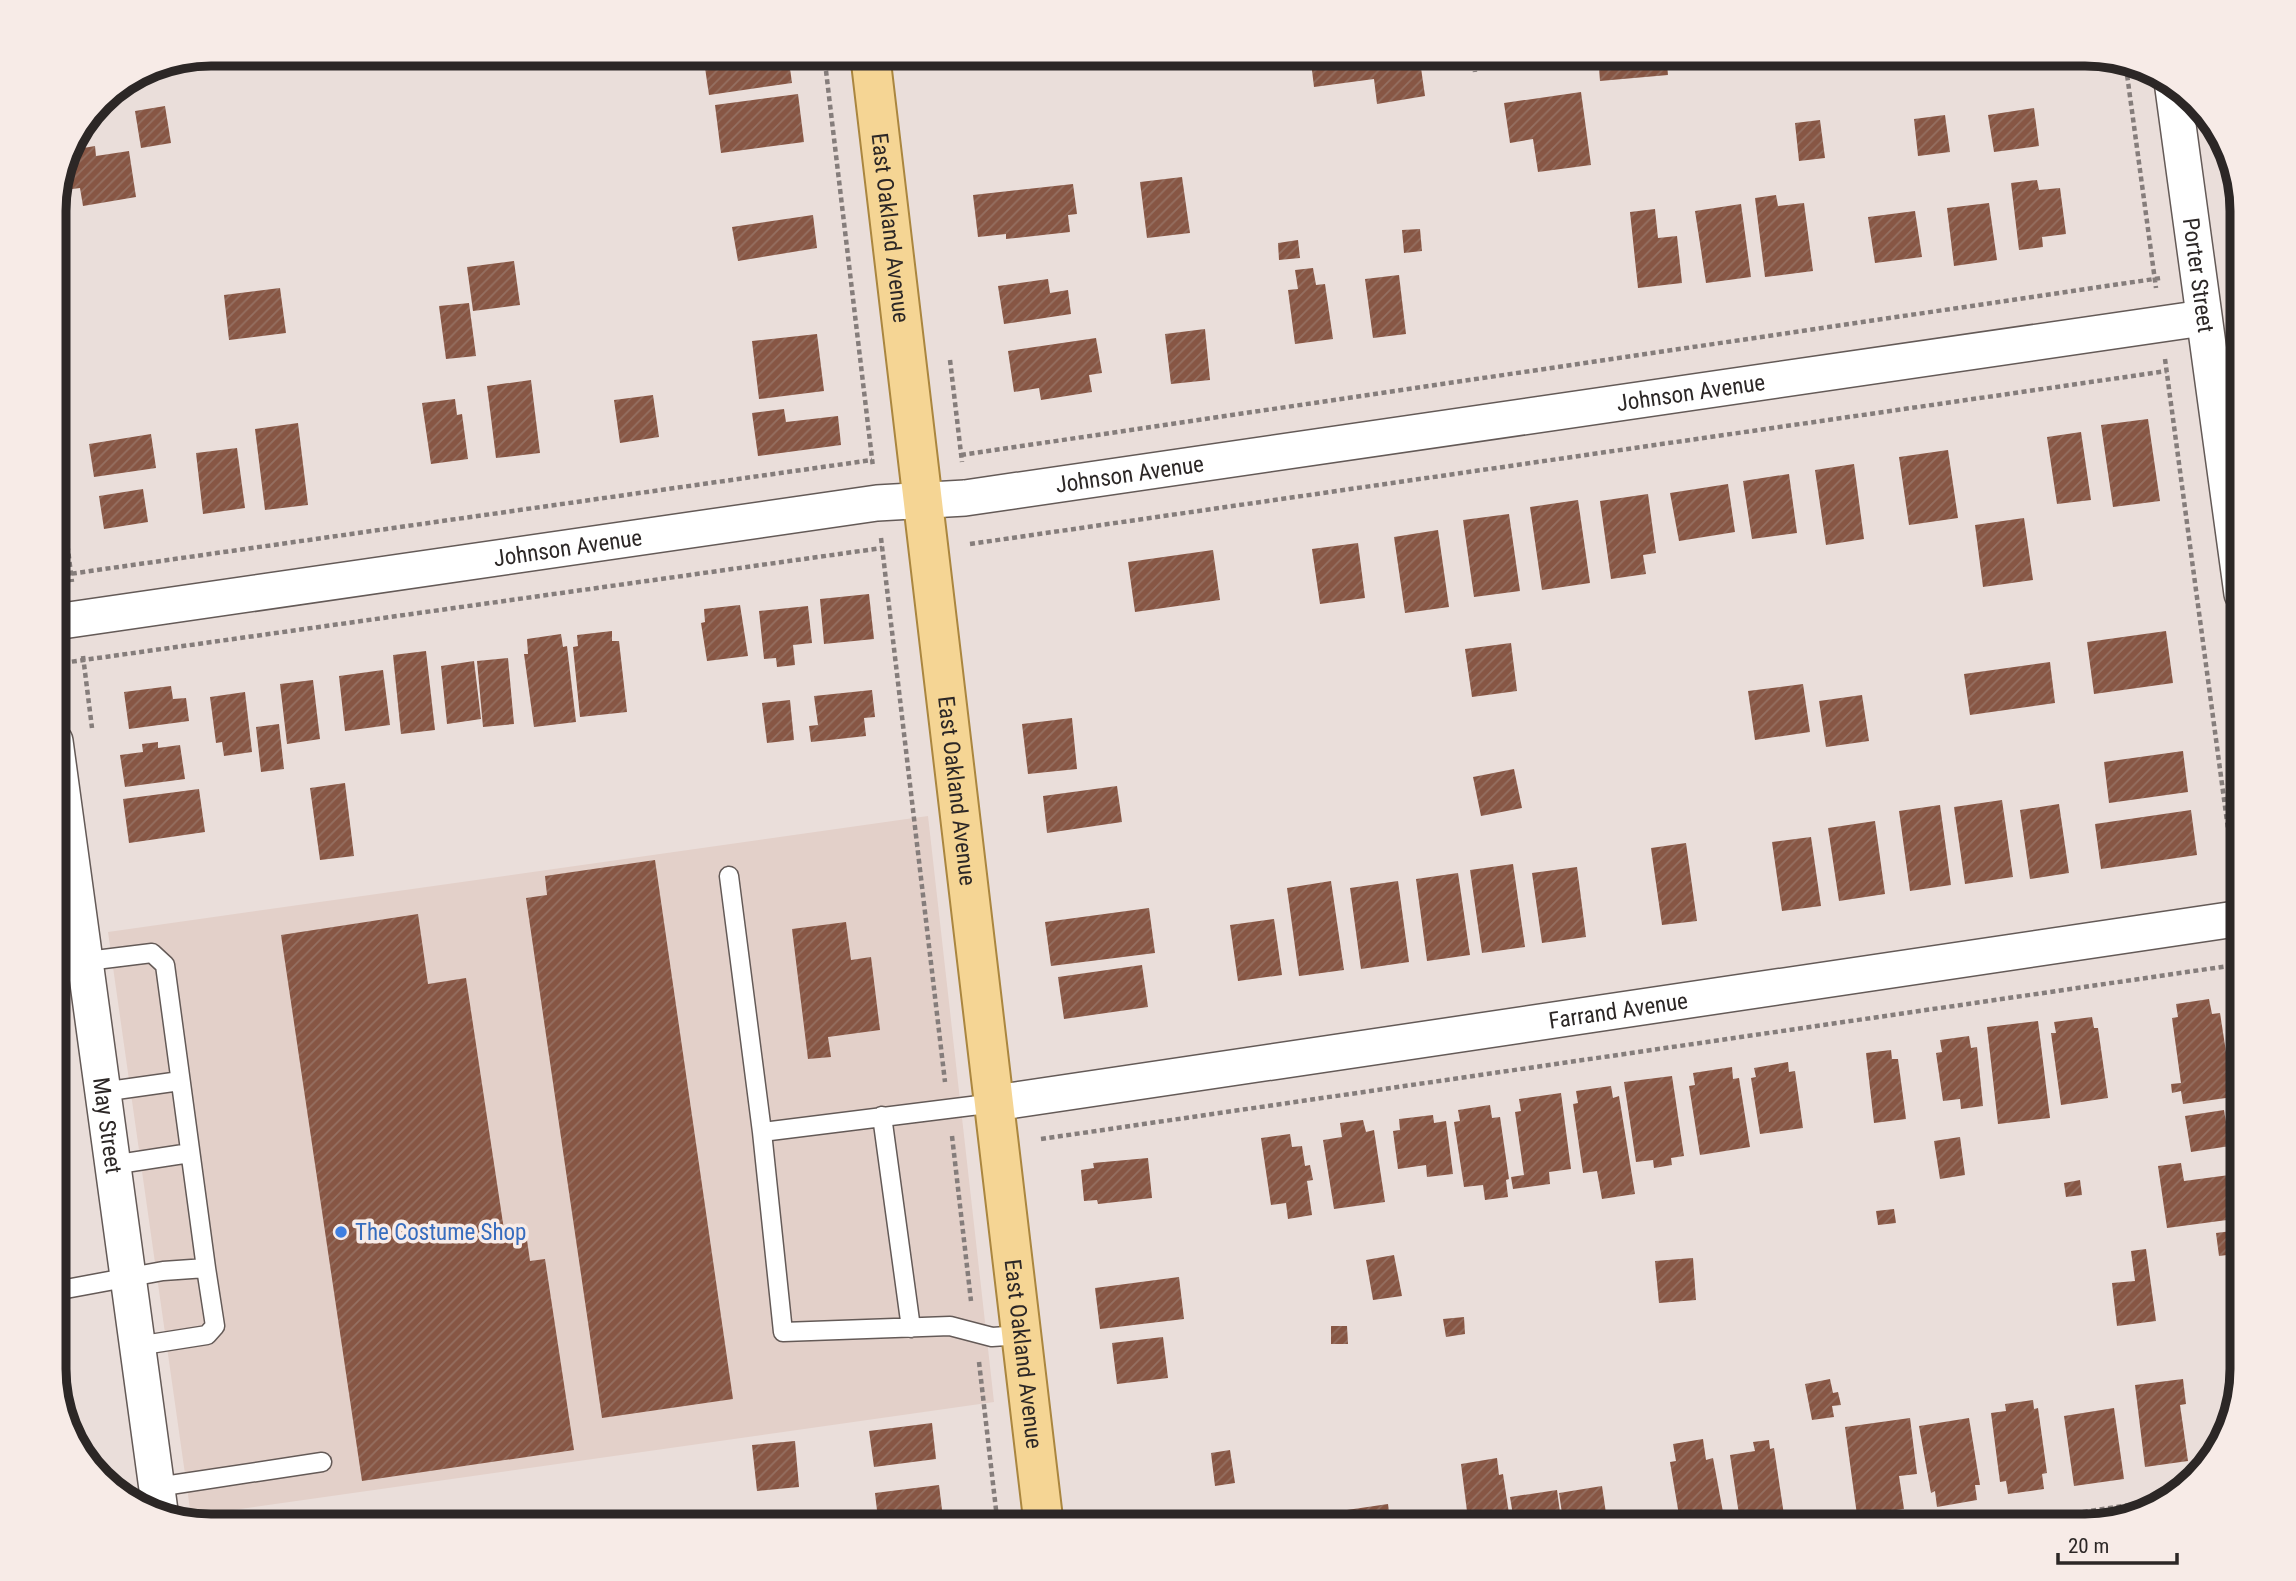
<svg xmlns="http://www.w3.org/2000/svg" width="2296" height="1581" viewBox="0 0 2296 1581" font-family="'Roboto Condensed',sans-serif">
<defs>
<pattern id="building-hatch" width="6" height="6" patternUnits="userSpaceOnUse" patternTransform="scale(1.75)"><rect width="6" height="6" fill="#875644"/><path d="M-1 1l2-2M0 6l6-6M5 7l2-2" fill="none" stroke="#957062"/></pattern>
</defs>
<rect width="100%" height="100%" fill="#eadeda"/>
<!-- built -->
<path fill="#e3d0c9" d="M928,816l66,586 -803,114 -83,-584z"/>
<!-- building -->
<path fill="url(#building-hatch)" d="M703,54h85l4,29 -83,12z
M1310,54h45l1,2 63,-2 6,42 -48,8 -3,-25 -60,8z
M1598,54h68l2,21 -68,6z
M1581,92l10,73 -53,7 -5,-33 -23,4 -6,-40z
M798,94l6,48 -83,11 -6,-48z
M165,106l6,37 -30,5 -6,-37z
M2034,108l5,38 -45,6 -6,-37z
M1945,115l5,37 -32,4 -4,-37z
M1820,120l5,38 -26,3 -4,-38z
M95,146l1,10 33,-5 7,46 -53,9 -3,-18 -15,2 -3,-21 4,-18z
M1182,177l8,56 -43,5 -7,-56z
M2037,180l2,10 21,-2 6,46 -24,3 1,10 -24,3 -8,-67z
M1073,184l4,30 -9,1 2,17 -64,7v-5l-28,3 -5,-42z
M1776,195l2,11 26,-3 9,68 -48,6 -10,-79z
M1989,203l8,57 -43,6 -7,-58z
M1741,204l10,73 -45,6 -11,-72z
M1655,209l3,29 19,-2 5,47 -44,5 -8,-76z
M1915,211l7,46 -47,6 -7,-46z
M813,215l4,33 -79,13 -6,-34z
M1420,229l2,22 -18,2 -2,-23z
M1298,240l2,18 -21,2 -1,-17z
M514,261l6,44 -47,6 -6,-44z
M1313,268l3,17 9,-1 8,55 -38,5 -7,-54 10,-1 -3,-19z
M1399,275l7,59 -33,4 -8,-59z
M1048,279l2,14 18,-3 3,24 -67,10 -6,-38z
M280,288l6,45 -57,7 -5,-45z
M469,303l7,53 -30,3 -7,-53z
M1205,329l5,51 -39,4 -6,-50z
M817,334l7,57 -65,8 -7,-58z
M1096,338l6,35 -13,2 3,17 -51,8 -2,-12 -25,4 -6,-41z
M531,380l9,73 -44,5 -9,-72z
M653,395l6,42 -39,6 -6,-43z
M455,399l2,16 5,-1 6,45 -37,5 -9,-61z
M784,409l2,13 52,-6 3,29 -83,11 -6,-43z
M2148,419l12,82 -47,6 -12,-82z
M298,423l10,82 -43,5 -10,-81z
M2081,432l10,68 -34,4 -10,-67z
M151,434l5,34 -62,9 -5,-33z
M237,448l8,60 -42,6 -7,-61z
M1948,450l10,68 -49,7 -10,-68z
M1854,464l10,75 -38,6 -11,-75z
M1789,474l8,59 -45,6 -9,-58z
M1728,484l7,48 -56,9 -9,-48z
M143,489l5,33 -44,7 -5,-33z
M1648,494l8,59 -13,2 3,19 -35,5 -11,-78z
M1578,500l12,83 -48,7 -12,-83z
M1509,514l11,77 -46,6 -11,-77z
M2024,518l9,62 -50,7 -8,-62z
M1438,530l11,77 -44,6 -11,-76z
M1358,543l7,55 -45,6 -8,-55z
M1213,550l7,50 -85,12 -7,-50z
M869,594l5,45 -50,5 -4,-45z
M740,605l8,51 -41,5 -6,-38 4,-1 -1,-13z
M808,606l4,37 -19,2 2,20 -18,2 -1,-9 -12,1 -5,-48z
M612,631v10h7l8,71 -47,5 -7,-70 5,-1 -1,-11z
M2166,631l7,52 -79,11 -7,-52z
M561,634l2,13 4,-1 9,76 -42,5 -10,-73h4l-1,-15z
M1511,643l6,48 -45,6 -7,-48z
M426,651l9,79 -34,4 -8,-79z
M508,658l6,66 -31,3 -6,-66z
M474,661l7,58 -34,5 -6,-58z
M2050,662l5,41 -85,12 -6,-41z
M383,670l7,55 -45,6 -6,-55z
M313,680l7,59 -33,5 -7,-60z
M1803,684l7,48 -55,8 -7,-49z
M171,686l2,13 13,-1 3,23 -60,8 -5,-37z
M872,690l3,27 -11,1 2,18 -55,6 -2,-16 9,-1 -4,-29z
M245,692l7,60 -28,4 -2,-14 -6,1 -6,-46z
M1862,695l7,46 -43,6 -7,-46z
M790,700l4,40 -27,3 -5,-40z
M1072,718l5,51 -49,5 -6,-50z
M279,724l5,45 -23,3 -5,-45z
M158,742v6l22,-3 5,34 -60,8 -5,-32 23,-3 -1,-8z
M2183,751l5,41 -79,11 -5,-41z
M1514,769l8,39 -41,8 -8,-39z
M345,783l9,73 -34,4 -10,-72z
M1117,786l5,36 -75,11 -4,-37z
M199,789l6,43 -76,11 -6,-44z
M2002,800l11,77 -48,7 -11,-77z
M2059,804l10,69 -39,6 -10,-69z
M1940,805l11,80 -41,6 -11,-80z
M2191,810l6,45 -96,14 -6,-45z
M1875,821l10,73 -46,7 -11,-73z
M1811,837l10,69 -39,5 -10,-69z
M1686,843l11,78 -35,4 -11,-77z
M655,860l78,539 -131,19 -76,-520 21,-3 -2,-19z
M1513,864l12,83 -43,6 -12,-83z
M1577,867l9,70 -44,6 -10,-70z
M1458,873l12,82 -43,6 -11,-82z
M1331,881l13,89 -45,6 -12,-88z
M1398,881l11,81 -48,7 -11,-81z
M1149,908l6,45 -104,13 -6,-44z
M418,914l10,70 38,-6 40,265 21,-3 3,21 15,-2 29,191 -212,31 -81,-546z
M1274,919l8,56 -44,6 -8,-56z
M846,922l5,38 20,-3 9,73 -52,7 3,20 -23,2 -16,-130z
M1142,965l6,42 -84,12 -6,-42z
M2209,999l3,15 8,-1 13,84 -50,7 -2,-13 -9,2 -1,-9 10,-1 -9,-65 6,-1 -2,-13z
M2092,1017l2,11h4l10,70 -47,7 -10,-72h5l-2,-11z
M2038,1021l12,97 -52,6 -11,-97z
M1969,1036l2,12 6,-1 6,59 -22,3 -1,-10 -17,2 -7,-48 6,-1 -2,-12z
M1891,1050l1,9h6l8,60 -32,4 -8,-70z
M1788,1062l1,10 6,-1 8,57 -43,6 -9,-56 5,-1 -2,-9z
M1732,1067l1,12 6,-1 11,69 -50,8 -11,-69 6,-1 -2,-12z
M1672,1076l12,80 -13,2 1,7 -18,3 -1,-8 -17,2 -12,-80z
M1611,1086l2,12 6,-2 16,98 -33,5 -5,-28 -14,2 -10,-69 5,-1 -2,-12z
M1561,1093l10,76 -22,3 1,12 -37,5 -2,-12 13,-2 -9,-63 6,-1 -2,-12z
M1490,1105l2,13 8,-1 9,62 -3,1 2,17 -23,3 -2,-15 -19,2 -10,-65 6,-1 -2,-11z
M2224,1110l6,36 -39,6 -6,-36z
M1433,1115l1,8 12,-2 7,53 -26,3 -1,-12 -28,4 -5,-38 7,-1 -1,-11z
M1363,1120l3,12 8,-2 11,72 -51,7 -11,-69 19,-3 -2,-14z
M1290,1134l2,13 10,-1 3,20 5,-1 3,15 -6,1 5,34 -24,4 -2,-16 -15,2 -10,-67z
M1960,1137l5,38 -25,4 -6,-38z
M1148,1158l4,40 -54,6 -1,-4 -13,1 -3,-31 13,-2 -1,-5z
M2181,1163l3,18 53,-7v4l5,-1v41l-75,10 -9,-62z
M2080,1180l2,15 -16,2 -2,-14z
M1894,1209l2,14 -18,2 -2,-14z
M2232,1231l3,23 -16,2 -3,-23z
M2146,1249l10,72 -39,5 -5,-43 23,-2 -4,-30z
M1394,1255l8,41 -29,4 -7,-40z
M1693,1258l3,42 -37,3 -4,-42z
M1179,1277l5,42 -84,10 -5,-41z
M1464,1317l1,17 -19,3 -3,-18z
M1331,1326h16l1,18h-17z
M1163,1337l5,41 -51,6 -5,-41z
M1830,1379l3,14 5,-1 3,13 -9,1 2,11 -22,3 -7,-36z
M2183,1379l3,25 -6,1 8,56 -43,6 -10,-82z
M2033,1400l1,9 4,-1 9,65 -5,1 2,15 -36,5 -2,-13 -6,1 -9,-69 15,-2 -1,-7z
M2114,1408l10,71 -50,7 -10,-70z
M1910,1418l7,56 -18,2 5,33 -47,6 -12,-88z
M1969,1418l11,67h-5l2,15 -40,7 -2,-16 -4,2 -12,-67z
M932,1423l4,36 -62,8 -5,-36z
M1703,1439l3,21 7,-2 12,65 -6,1v3h-38l-11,-65 6,-1 -3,-17z
M1769,1440l1,9 4,-1 10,67h-3l2,12h-39l-1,-6h-3l-10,-66 25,-4 -2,-9z
M795,1441l4,46 -42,4 -5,-46z
M1230,1450l5,33 -20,3 -4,-33z
M1497,1458l2,17 4,-1 8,53h-42l-8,-63z
M939,1485l5,41 -51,1 -1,-10 -14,2 -3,-26z
M1602,1486l6,41h-44l-5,-34z
M1557,1490l5,37h-47l-5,-30z
M1388,1504l3,23h-48l-3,-16z
M1282,1519l1,8h-45v-2z"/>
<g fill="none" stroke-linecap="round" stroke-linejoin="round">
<defs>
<path id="service" d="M729,876l33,256
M55,965l97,-12 13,12 41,303 -43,3 -108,20
M102,1092l78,-11
M995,1103l-233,29 21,200 167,-6 42,11 30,-2
M882,1116l29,212
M112,1165l78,-12
M137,1346l70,-11 8,-9 -9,-58
M157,1487l165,-25"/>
<g id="minor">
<path id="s1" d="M2172,81l70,513"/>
<path id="s2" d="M55,622l822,-119 88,-5 1238,-180"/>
<path id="s3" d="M55,741l105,770"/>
<path id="s4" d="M995,1103l1247,-185"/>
</g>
<g id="primary">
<path id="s5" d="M870,54l174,1473"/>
</g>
</defs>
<!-- service casing -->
<use href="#service" stroke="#645a57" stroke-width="21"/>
<!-- minor casing -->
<use href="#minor" stroke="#645a57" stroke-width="38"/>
<!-- primary casing -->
<use href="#primary" stroke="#aa863f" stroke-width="42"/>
<!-- path -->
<path stroke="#857d7b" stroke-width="4.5" stroke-dasharray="5 3.5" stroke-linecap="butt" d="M824,54l49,413
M1473,54l2,18
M1562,54l1,8
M2126,67l30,221
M2225,141l17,127
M2165,359l70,522
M950,360l12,102
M55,444l17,138
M961,455l1200,-177
M881,538l64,544
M970,544l1197,-173
M55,576l817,-116
M83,656l9,72
M55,664l827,-116
M952,1136l19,165
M1041,1139l1201,-175
M979,1362l19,165
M1982,1527l189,-28"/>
<!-- service -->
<use href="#service" stroke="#fff" stroke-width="18"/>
<!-- minor -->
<use href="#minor" stroke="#fff" stroke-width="35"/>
<!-- primary -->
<use href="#primary" stroke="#f5d594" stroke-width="38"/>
</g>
<!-- markers -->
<circle fill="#3f7fe0" stroke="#f7ebe7" stroke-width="2.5" cx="341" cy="1232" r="7"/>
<g text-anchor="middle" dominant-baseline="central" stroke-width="7" stroke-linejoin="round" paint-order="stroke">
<!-- street labels -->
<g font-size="23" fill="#2c2726" stroke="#f7ebe7">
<text stroke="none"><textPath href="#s5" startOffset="175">East Oakland Avenue</textPath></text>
<text stroke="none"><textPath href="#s1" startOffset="196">Porter Street</textPath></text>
<text stroke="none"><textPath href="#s2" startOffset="1652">Johnson Avenue</textPath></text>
<text stroke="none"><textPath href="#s2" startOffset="1085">Johnson Avenue</textPath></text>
<text stroke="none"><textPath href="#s2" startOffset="518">Johnson Avenue</textPath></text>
<text stroke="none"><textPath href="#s5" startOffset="742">East Oakland Avenue</textPath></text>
<text stroke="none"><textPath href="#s4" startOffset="630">Farrand Avenue</textPath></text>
<text stroke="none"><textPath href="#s3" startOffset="388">May Street</textPath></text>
<text stroke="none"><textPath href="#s5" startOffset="1309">East Oakland Avenue</textPath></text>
</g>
<!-- shop labels -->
<g font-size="23" fill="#366cbe" stroke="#f7ebe7" text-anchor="start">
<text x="355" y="1232">The Costume Shop</text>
</g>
</g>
<!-- crop -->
<path d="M0 0H2296V1581H0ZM211 66H2085A145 145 0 0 1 2230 211V1369A145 145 0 0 1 2085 1514H211A145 145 0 0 1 66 1369V211A145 145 0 0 1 211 66Z" fill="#f7ebe7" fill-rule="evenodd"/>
<path fill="none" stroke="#2c2726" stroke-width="9" d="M211 66H2085A145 145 0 0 1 2230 211V1369A145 145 0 0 1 2085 1514H211A145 145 0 0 1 66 1369V211A145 145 0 0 1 211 66Z"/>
<!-- scale -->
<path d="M2058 1553v10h119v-10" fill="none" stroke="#2c2726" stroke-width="3.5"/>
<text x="2068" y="1553" font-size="21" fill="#2c2726" stroke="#f7ebe7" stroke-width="5" paint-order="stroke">20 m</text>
</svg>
